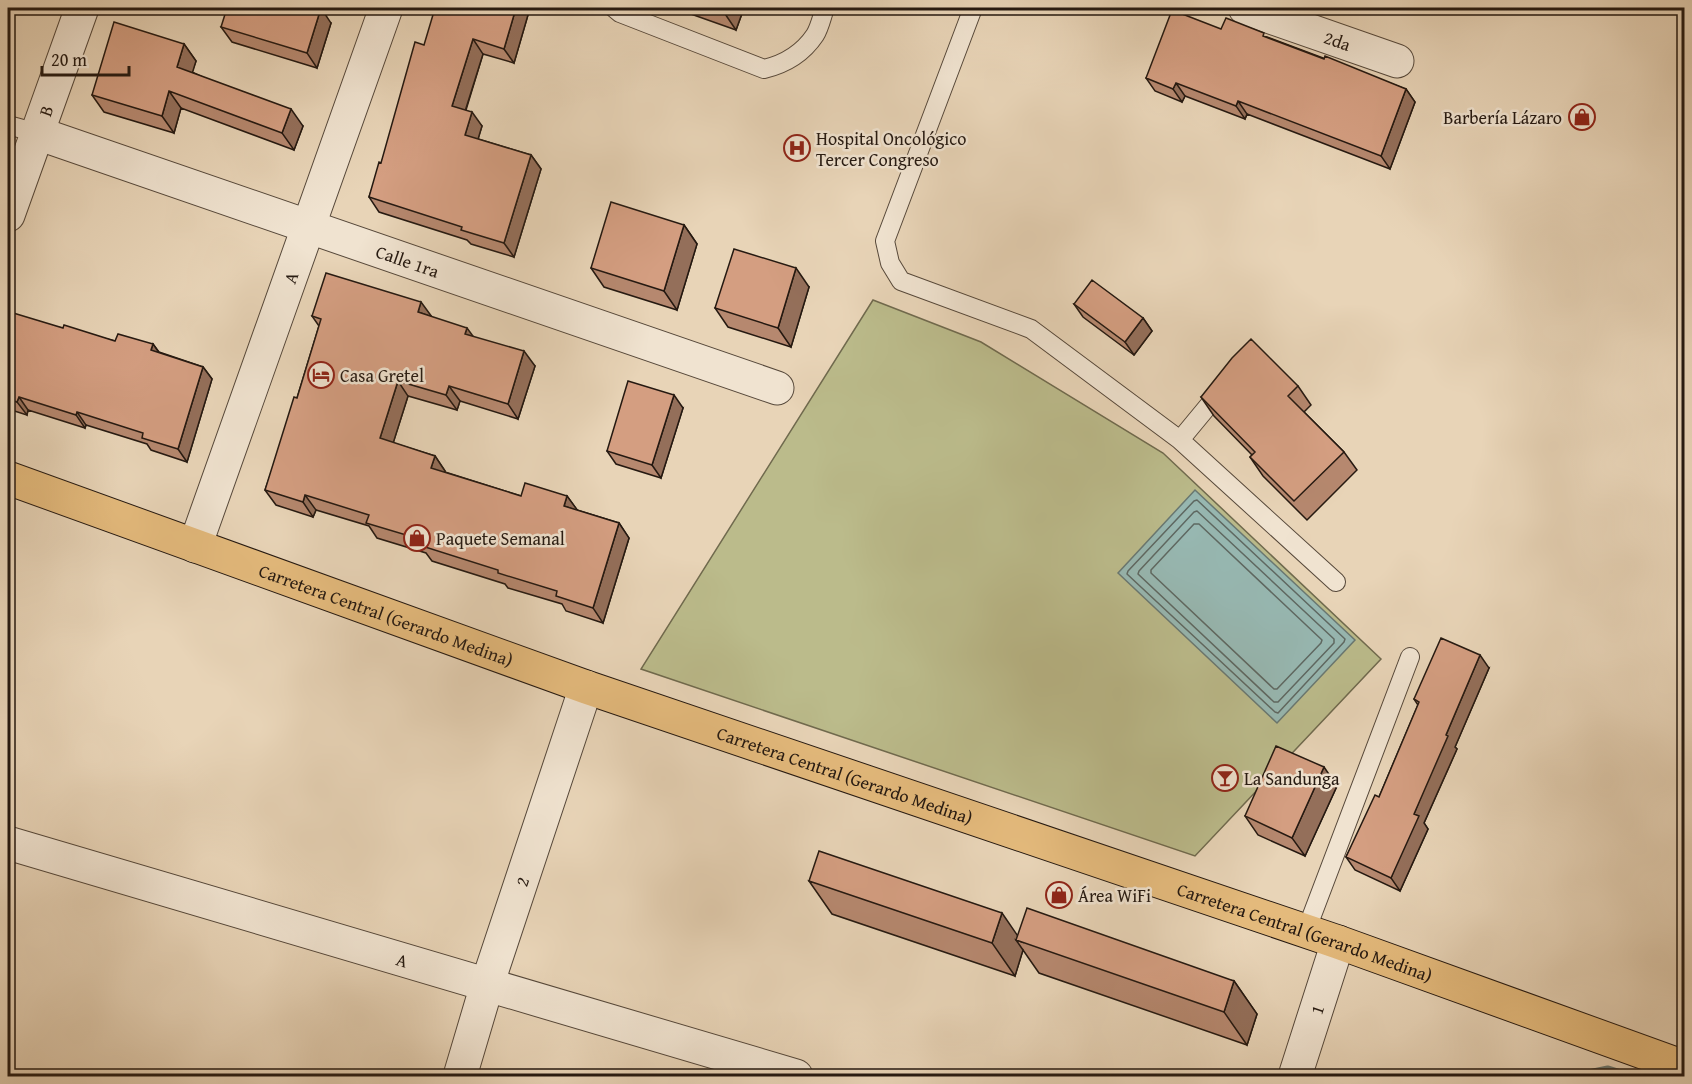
<svg xmlns="http://www.w3.org/2000/svg" width="1692" height="1084" viewBox="0 0 1692 1084" font-family="'Gentium Book Plus',serif">
<rect width="100%" height="100%" fill="#e8d4b7"/>
<filter id="stains"><feTurbulence type="fractalNoise" baseFrequency=".00333" numOctaves="4"/><feColorMatrix values="0 0 0 0 .2 0 0 0 0 .09 0 0 0 0 .02 0 0 0 .5 -.17"/></filter>
<radialGradient id="worn" r=".72"><stop offset=".6" stop-color="#630" stop-opacity="0"/><stop offset="1" stop-color="#630" stop-opacity=".3"/></radialGradient>
<!-- green -->
<path fill="#bbbb8b" stroke="#706a4e" stroke-width="1.5" d="M873,300l108,42 182,111 218,206 -186,197 -554,-187z"/>
<!-- water -->
<path fill="#97b8b2" stroke="#697872" stroke-width="1.5" d="M1195,490l160,150 -78,83 -159,-150z"/>
<g fill="none" stroke-linecap="round" stroke-linejoin="round">
<!-- shore -->
<path stroke="#5e6862" stroke-width="1.5" d="M1197,500l148,139 -1,3 -66,71 -3,-1 -148,-138 1,-3 66,-70z
M1197,511l137,128v4l-56,59h-4l-136,-128 1,-3 55,-59z
M1194,524h5l123,116 -1,3 -44,46h-3l-123,-116v-3z"/>
<!-- stream -->
<path stroke="#697872" stroke-width="9" d="M1579,1076l29,-6 19,6"/>
<defs>
<path id="service" d="M614,8l6,5 144,56c21,-5 39,-16 51,-34 5,-8 7,-19 10,-27
M973,8l-88,233 5,22 11,18 130,48 149,111 156,142
M8,125l29,8
M1180,440l43,-52
M1306,931l104,-274"/>
<g id="minor">
<path id="s1" d="M1245,8l152,53"/>
<path id="s2" d="M37,133l740,255"/>
<path id="s3" d="M8,215l74,-207"/>
<path id="s4" d="M195,546l191,-538"/>
<path id="s5" d="M8,843l788,233"/>
<path id="s6" d="M460,1076l27,-91 99,-298"/>
<path id="s7" d="M1295,1076l43,-134"/>
</g>
<g id="primary">
<path id="s8" d="M8,478l578,209 752,255 346,125"/>
</g>
</defs>
<!-- service casing -->
<use href="#service" stroke="#56483a" stroke-width="20"/>
<!-- minor casing -->
<use href="#minor" stroke="#56483a" stroke-width="35"/>
<!-- primary casing -->
<use href="#primary" stroke="#251911" stroke-width="35"/>
<!-- service -->
<use href="#service" stroke="#f0e3d0" stroke-width="18"/>
<!-- minor -->
<use href="#minor" stroke="#f0e3d0" stroke-width="33"/>
<!-- primary -->
<use href="#primary" stroke="#e4ba7c" stroke-width="33"/>
</g>
<!-- wall -->
<path fill="#b6886f" stroke="#251911" stroke-width="1.5" d="M530,8l-16,55 -31,-9 -17,56 16,16 -4,13 53,16 10,14 -27,88 -43,-13 -4,-4 -88,-28 -10,-15 55,-152z
M674,8h70l-8,22z
M331,23l-14,45 -85,-26 -11,-15z
M1221,29l46,8 139,52 9,13 -25,67 -143,-55 -2,5 -60,-23 -3,6 -27,-11 -9,-13z
M184,44l12,17 -4,11 111,54 -9,24 -113,-42 -7,25 -70,-21 -12,-17z
M684,225l13,19 -20,66 -73,-23 -13,-19z
M809,287l-18,60 -63,-20 -13,-19z
M1074,304l69,14 9,13 -18,24 -51,-38z
M312,316l119,1 104,49 -17,53 -58,-18 -3,9 -49,-14 -15,47 42,13 10,15v1l76,24h46l10,14 42,13 10,15 -26,85 -37,-12 -4,-7 -54,-16 -3,-4 -73,-23 -6,-8 -49,-15 -8,-12 -53,-16 -3,7 -37,-12 -11,-15 32,-92 22,-72z
M8,320l55,8 52,13 38,3 6,8 44,15 9,12 -25,83 -36,-12 -4,-6 -61,-19 -1,3 -57,-18 -1,5 -19,-6z
M1298,386l13,19 -7,7 40,40 13,18 -50,50 -44,-44 -13,-19 2,-2 -38,-39 -13,-19z
M683,408l-22,70 -45,-14 -9,-13z
M1489,668l-34,79 2,2 -33,74 4,6 -28,62 -45,-21 -9,-13 33,-60 39,-92 -4,-6z
M1337,786l-32,70 -47,-21 -13,-19z
M809,881l209,55 216,45 23,33 -10,31 -208,-72 -16,-23 -8,26 -183,-62z"/>
<!-- shaded-wall -->
<path fill="#946f5a" stroke="#251911" stroke-width="1.5" d="M321,8l10,15 -14,45 -10,-15z
M516,8h14l-16,55 -10,-14z
M721,8h23l-8,22z
M473,39l10,15 -21,67 -10,-15z
M184,44l12,17 -7,23 -12,-17z
M1176,83l9,13 -3,6 -9,-13z
M1406,89l9,13 -25,67 -9,-13z
M169,91l12,17 -7,25 -12,-17z
M1238,101l9,13 -2,5 -9,-13z
M291,109l12,17 -9,24 -12,-17z
M472,112l10,14 -7,23 -10,-14z
M531,155l10,14 -27,88 -10,-14z
M684,225l13,19 -20,66 -13,-19z
M796,268l13,19 -18,60 -13,-19z
M421,302l11,15 -14,-5z
M1143,318l9,13 -18,24 -9,-13z
M467,328l11,15 -13,-9z
M153,344l9,13 -11,-7z
M524,351l11,15 -17,53 -10,-15z
M203,367l9,12 -25,83 -9,-13z
M398,381l10,15 -18,57 -10,-15z
M449,386l11,15 -3,9 -11,-15z
M674,395l9,13 -22,70 -9,-13z
M19,397l9,13 -1,5 -10,-13z
M77,412l9,13 -1,3 -9,-13z
M435,456l10,15 -3,12 -11,-15z
M305,495l11,15 -3,7 -10,-15z
M567,496l11,15 -14,-5z
M619,523l10,15 -26,85 -10,-15z
M1480,655l9,13 -34,79 2,2 -33,74 4,6 -28,62 -9,-13 23,-64 32,-79z
M1324,767l13,19 -32,70 -13,-18z
M1002,913l20,29 -6,-2 7,10 -8,26 -23,-33z
M1234,981l23,33 -10,31 -23,-33z"/>
<!-- building -->
<path fill="#d49e81" stroke="#251911" stroke-width="1.5" d="M227,8h94l-14,45 -86,-26z
M435,8h81l-12,41 -31,-10 -21,67 20,6 -7,23 66,20 -27,88 -43,-13 1,-3 -93,-30 10,-35 2,1 34,-121 9,3z
M1172,10l49,19 5,-11 38,15 -1,3 61,23 1,-3 81,33 -25,67 -143,-55 -2,5 -60,-23 -3,6 -27,-11z
M114,22l70,22 -7,23 114,42 -9,24 -113,-42 -7,25 -70,-21z
M611,202l73,23 -20,66 -73,-23z
M734,249l62,19 -18,60 -63,-20z
M326,273l95,29 -3,10 49,16 -2,6 59,17 -16,53 -59,-18 -3,9 -48,-14 -18,57 55,18 -4,12 90,28 4,-13 42,13 -3,10 55,17 -26,85 -37,-12 1,-5 -59,-18v-3l-76,-24 1,-6 -57,-17 3,-8 -64,-20 -2,7 -38,-12 29,-93 3,1 24,-79 -9,-3z
M1092,280l51,38 -18,24 -51,-38z
M10,312l53,16 1,-3 51,16 3,-7 35,10 -2,6 52,17 -25,82 -36,-11 1,-5 -66,-21 -1,3 -57,-18 -2,5 -9,-3v-79z
M1251,339l47,47 -10,10 56,56 -50,49 -44,-44 5,-5 -54,-55 31,-39z
M628,381l46,14 -22,70 -45,-14z
M1441,638l39,17 -34,80 2,1 -34,78 5,2 -28,62 -45,-21 29,-62 4,2 40,-95 -5,-3z
M1276,746l48,21 -32,71 -47,-22z
M819,851l183,62 -10,30 -183,-62z
M1027,908l207,73 -10,31 -208,-72z"/>
<!-- icons -->
<defs>
<symbol id="shop-ring" viewBox="-11 -11 22 22"><circle r="9.5" fill="#f0e3d0" stroke="#8f2418" stroke-width="1.5"/><path d="M-5-2.5h2.3a2.7 3.5 0 0 1 5.4 0H5L5.5 6h-11ZM-1.5-2.5h3a1.5 2.3 0 0 0-3 0Z" fill="#8f2418"/></symbol>
<symbol id="hospital-ring" viewBox="-11 -11 22 22"><circle r="9.5" fill="#f0e3d0" stroke="#8f2418" stroke-width="1.5"/><path d="M-5-5h3v3.5h4V-5h3V5h-3V1.5h-4V5h-3Z" fill="#8f2418"/></symbol>
<symbol id="hotel-ring" viewBox="-11 -11 22 22"><circle r="9.5" fill="#f0e3d0" stroke="#8f2418" stroke-width="1.5"/><path d="M-6-4.5h1.5V1H6V5H4.5V3h-9V5H-6ZM-4 0a1.8 1.8 0 1 1 3.6 0ZM.5 0V-2.5h3Q6-2.5 6 0Z" fill="#8f2418"/></symbol>
<symbol id="bar-ring" viewBox="-11 -11 22 22"><circle r="9.5" fill="#f0e3d0" stroke="#8f2418" stroke-width="1.5"/><path d="M-6-5H6L.8 .8V4.5H3.5V6h-7V4.5H-.8V.8Z" fill="#8f2418"/></symbol>
</defs>
<g fill-rule="evenodd">
<use href="#shop-ring" x="1567" y="102" width="30" height="30"/>
<use href="#hospital-ring" x="782" y="133" width="30" height="30"/>
<use href="#hotel-ring" x="306" y="360" width="30" height="30"/>
<use href="#shop-ring" x="402" y="523" width="30" height="30"/>
<use href="#bar-ring" x="1210" y="763" width="30" height="30"/>
<use href="#shop-ring" x="1044" y="880" width="30" height="30"/>
</g>
<g text-anchor="middle" dominant-baseline="central" stroke-width="5" stroke-linejoin="round" paint-order="stroke">
<!-- street labels -->
<g font-size="18" fill="#251911" stroke="#f0e3d0">
<text stroke="none"><textPath href="#s1" startOffset="98">2da</textPath></text>
<text stroke="none"><textPath href="#s3" startOffset="111">B</textPath></text>
<text stroke="none"><textPath href="#s2" startOffset="392">Calle 1ra</textPath></text>
<text stroke="none"><textPath href="#s4" startOffset="285">A</textPath></text>
<text stroke="none"><textPath href="#s8" startOffset="402">Carretera Central (Gerardo Medina)</textPath></text>
<text stroke="none"><textPath href="#s8" startOffset="888">Carretera Central (Gerardo Medina)</textPath></text>
<text stroke="none"><textPath href="#s6" startOffset="204">2</textPath></text>
<text stroke="none"><textPath href="#s8" startOffset="1374">Carretera Central (Gerardo Medina)</textPath></text>
<text stroke="none"><textPath href="#s5" startOffset="411">A</textPath></text>
<text stroke="none"><textPath href="#s7" startOffset="70">1</textPath></text>
</g>
<!-- poi labels -->
<g font-size="18" fill="#251911" stroke="#f0e3d0" text-anchor="start">
<text x="1562" y="117" text-anchor="end">Barbería Lázaro</text>
<text x="816" y="138">Hospital Oncológico<tspan x="816" dy="21">Tercer Congreso</tspan></text>
<text x="340" y="375">Casa Gretel</text>
<text x="436" y="538">Paquete Semanal</text>
<text x="1244" y="778">La Sandunga</text>
<text x="1078" y="895">Área WiFi</text>
</g>
</g>
<!-- margin -->
<rect width="1692" height="1084" fill="none" stroke="#e8d4b7" stroke-width="30"/>
<rect x="9" y="9" width="1674" height="1066" fill="none" stroke="#251911" stroke-width="3"/>
<rect x="15" y="15" width="1662" height="1054" fill="none" stroke="#251911" stroke-width="1.5"/>
<!-- scale -->
<path d="M42 66v9h87v-9" fill="none" stroke="#251911" stroke-width="3"/>
<text x="51" y="66" font-size="18" fill="#251911" stroke="#f0e3d0" stroke-width="4.5" paint-order="stroke">20 m</text>
<rect width="100%" height="100%" filter="url(#stains)"/>
<rect width="100%" height="100%" fill="url(#worn)"/>
</svg>
